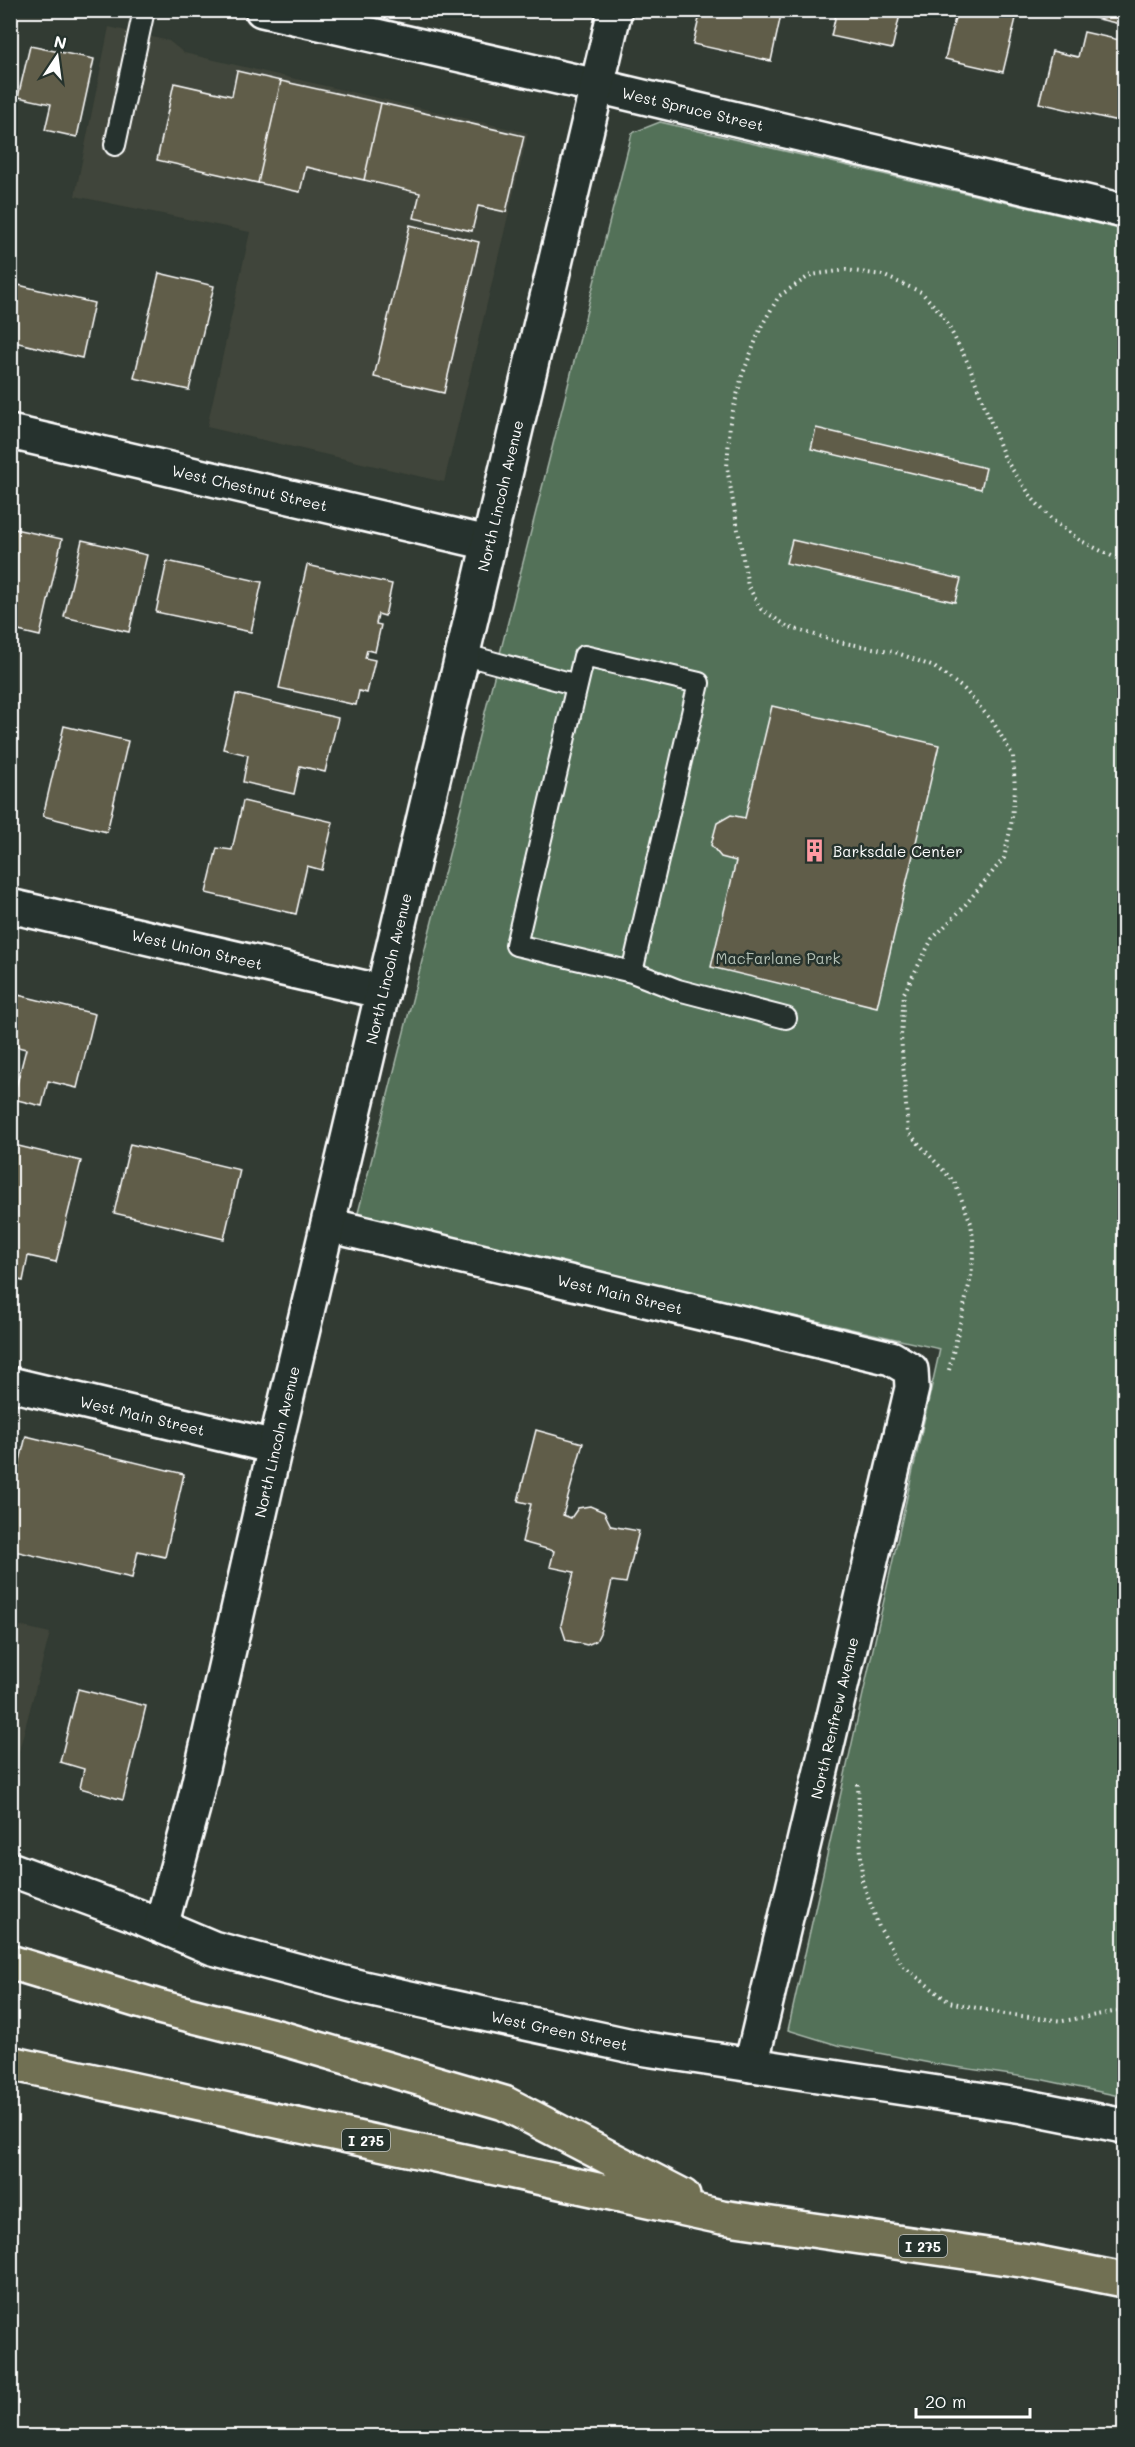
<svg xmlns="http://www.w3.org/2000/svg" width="1135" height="2447" viewBox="0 0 1135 2447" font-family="Mali,sans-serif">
<rect width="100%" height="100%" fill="#323b33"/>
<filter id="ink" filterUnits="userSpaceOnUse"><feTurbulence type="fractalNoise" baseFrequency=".0167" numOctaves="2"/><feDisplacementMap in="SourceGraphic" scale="12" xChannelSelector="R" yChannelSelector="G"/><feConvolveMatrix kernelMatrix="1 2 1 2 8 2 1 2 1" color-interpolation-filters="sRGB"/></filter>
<g filter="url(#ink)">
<!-- built -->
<path fill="#40453a" d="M109,27l60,14 15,12 344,80 -84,349 -237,-55 43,-195 -175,-36z
M11,1624l39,9 -39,148 -1,-157z"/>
<!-- green -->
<path fill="#537159" stroke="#a9b8ac" stroke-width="1.5" d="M660,122l464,108v1867l-85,-18 -104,-15 -98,-19 -49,-15 152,-681 -583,-132 275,-1084z"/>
<!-- building -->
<path fill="#605d4a" stroke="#fff" stroke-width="1.5" d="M701,10h81l-11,51 -78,-17z
M837,10h64l-9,39 -61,-13z
M957,10h61l-15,62 -58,-13z
M1087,10h37v15l-38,-9z
M1084,32l40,9v53l-6,27 -79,-18 13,-52 26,6z
M30,46l64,13 -17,78 -32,-7 6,-26 -33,-7z
M237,71l44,10 -23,102 -101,-23 17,-77 58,13z
M281,81l100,22 -17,77 -58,-13 -6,25 -42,-9z
M381,103l143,33 -18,76 -28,-6 -6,25 -58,-13 6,-25 -56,-13z
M410,225l69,17 -35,151 -70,-16z
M159,273l55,13 -25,104 -55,-12z
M10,283l84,20 -12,55 -72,-17z
M816,428l170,40 -5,21 -170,-40z
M10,528l52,11 -22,97 -30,-7z
M82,540l65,15 -18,77 -65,-15z
M792,540l169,39 -6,23 -169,-39z
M167,561l95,21 -11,50 -95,-20z
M307,565l85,19 -7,32 -7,-2 -2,10 5,1 -6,27 -8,-2 -2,8 10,2 -8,33 -8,-2 -3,14 -77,-17z
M236,694l102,24 -13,54 -25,-6 -6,28 -51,-12 5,-27 -25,-6z
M772,706l167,39 -62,262 -166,-40 25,-106 -15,-4 -10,-12 6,-22 14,-8 14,3z
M64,726l64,15 -21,91 -64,-16z
M243,801l90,21 -11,48 -15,-4 -11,48 -90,-21 11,-45 15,2z
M10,993l85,21 -18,74 -29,-7 -6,25 -29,-7 13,-50 -16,-4z
M10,1144l71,17 -25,101 -28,-6 -5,25 -13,-3z
M130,1144l110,26 -16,69 -110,-26z
M536,1430l47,13 -20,72 8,3 7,-10 12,-2 14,6 7,14 28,5 -13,52 -14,-2 -12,52 -4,8 -9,4 -21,-5 -5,-15 13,-53 -24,-5 4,-16 -32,-9 9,-38 -13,-3z
M26,1436l158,38 -19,83 -27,-6 -6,27 -122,-28v-48z
M78,1689l68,17 -23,94 -43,-12 4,-19 -24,-7z"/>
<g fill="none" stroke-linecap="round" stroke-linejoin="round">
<defs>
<path id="lane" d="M115,145l29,-135
M462,654l115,31
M632,972l67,-289 -115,-27 -68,289 116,27 46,18 108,28"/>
<g id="street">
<path id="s1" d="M262,10l335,76 527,125"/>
<path id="s2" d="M10,432l478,111"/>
<path id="s3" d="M10,906l373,86"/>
<path id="s4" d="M328,1225l563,133 20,12 1,18 -161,677"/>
<path id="s5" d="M10,1384l265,63"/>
<path id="s6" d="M10,1869l125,46 78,33 150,40 283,61 377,57 101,20"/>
<path id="s7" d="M161,1926l32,-118 82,-361 340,-1437"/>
</g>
<path id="highway" d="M10,1962l149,45 122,31 223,65 179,93
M10,2063l712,154 306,44 96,19"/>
</defs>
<!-- lane casing -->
<use href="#lane" stroke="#fff" stroke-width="24"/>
<!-- street casing -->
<use href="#street" stroke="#fff" stroke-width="38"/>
<!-- highway casing -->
<use href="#highway" stroke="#fff" stroke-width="38"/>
<!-- path -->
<path stroke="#fff" stroke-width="4" stroke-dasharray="1.5 4.5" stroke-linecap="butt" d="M949,1370l22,-93 3,-30 -3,-24 -16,-40 -47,-51 -7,-96 3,-43 28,-54 29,-29 43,-52 7,-32 4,-36 -2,-34 -20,-34 -29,-33 -30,-22 -39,-15 -56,-10 -51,-15 -27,-18 -13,-23 -21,-118 3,-46 12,-46 19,-49 18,-31 32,-21 35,-5 36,5 39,17 21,22 27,51 36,94 28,40 18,20 30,22 43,21
M858,1784l4,96 17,47 24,39 46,36 56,12 58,7 61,-11"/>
<!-- lane -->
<use href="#lane" stroke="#26332d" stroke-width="20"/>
<!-- street -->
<use href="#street" stroke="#26332d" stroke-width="33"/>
<!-- highway -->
<use href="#highway" stroke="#716f52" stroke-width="33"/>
</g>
</g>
<!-- icons -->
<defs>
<symbol id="building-bare" viewBox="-9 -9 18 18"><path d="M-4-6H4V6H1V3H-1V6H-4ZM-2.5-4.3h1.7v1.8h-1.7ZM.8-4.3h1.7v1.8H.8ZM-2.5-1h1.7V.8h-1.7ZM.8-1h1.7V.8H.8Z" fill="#ff9aa2" stroke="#26332d" stroke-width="2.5" paint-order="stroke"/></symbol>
</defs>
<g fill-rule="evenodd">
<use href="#building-bare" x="798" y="834" width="33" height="33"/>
</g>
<g text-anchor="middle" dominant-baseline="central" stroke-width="5" stroke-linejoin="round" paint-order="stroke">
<!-- shield labels -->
<g fill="#26332d" stroke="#bec2c0" stroke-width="1.5">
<rect x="342" y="2129" width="48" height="22" rx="4.5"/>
<rect x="899" y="2235" width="48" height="22" rx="4.5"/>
</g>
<g font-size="14" font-weight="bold" fill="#fff">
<text x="366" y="2140">I 275</text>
<text x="923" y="2246">I 275</text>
</g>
<!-- street labels -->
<g font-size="15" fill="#fff" stroke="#26332d">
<text stroke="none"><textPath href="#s1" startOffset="442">West Spruce Street</textPath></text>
<text stroke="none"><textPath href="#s2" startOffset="246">West Chestnut Street</textPath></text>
<text stroke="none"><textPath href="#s7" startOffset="1470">North Lincoln Avenue</textPath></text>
<text stroke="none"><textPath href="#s3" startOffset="192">West Union Street</textPath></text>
<text stroke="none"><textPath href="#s7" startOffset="984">North Lincoln Avenue</textPath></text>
<text stroke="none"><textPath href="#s4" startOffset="300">West Main Street</textPath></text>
<text stroke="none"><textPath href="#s5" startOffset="136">West Main Street</textPath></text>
<text stroke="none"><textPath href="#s7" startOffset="498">North Lincoln Avenue</textPath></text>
<text transform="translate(834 1718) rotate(-77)">North Renfrew Avenue</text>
<text stroke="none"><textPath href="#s6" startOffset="574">West Green Street</textPath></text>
</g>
<!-- poi labels -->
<g font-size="15" fill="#fff" stroke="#26332d" text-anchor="start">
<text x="833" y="851">Barksdale Center</text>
</g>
<!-- park labels -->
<g font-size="15" fill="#b2bfb4" stroke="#26332d">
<text x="778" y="958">MacFarlane Park</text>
</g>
</g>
<!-- margin -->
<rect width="1135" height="2447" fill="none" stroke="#26332d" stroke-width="36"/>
<rect x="18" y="18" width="1099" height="2411" fill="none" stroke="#fff" stroke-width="2" filter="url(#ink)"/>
<!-- north arrow -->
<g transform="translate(57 57) rotate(13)" stroke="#26332d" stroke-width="4.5" paint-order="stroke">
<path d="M0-4.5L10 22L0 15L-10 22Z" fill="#ffffff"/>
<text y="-9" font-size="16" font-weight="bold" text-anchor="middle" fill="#ffffff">N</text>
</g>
<!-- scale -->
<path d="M916 2408v9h114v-9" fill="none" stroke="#ffffff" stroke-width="3"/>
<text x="925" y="2408" font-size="18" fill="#ffffff" stroke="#26332d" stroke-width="4.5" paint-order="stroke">20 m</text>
</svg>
